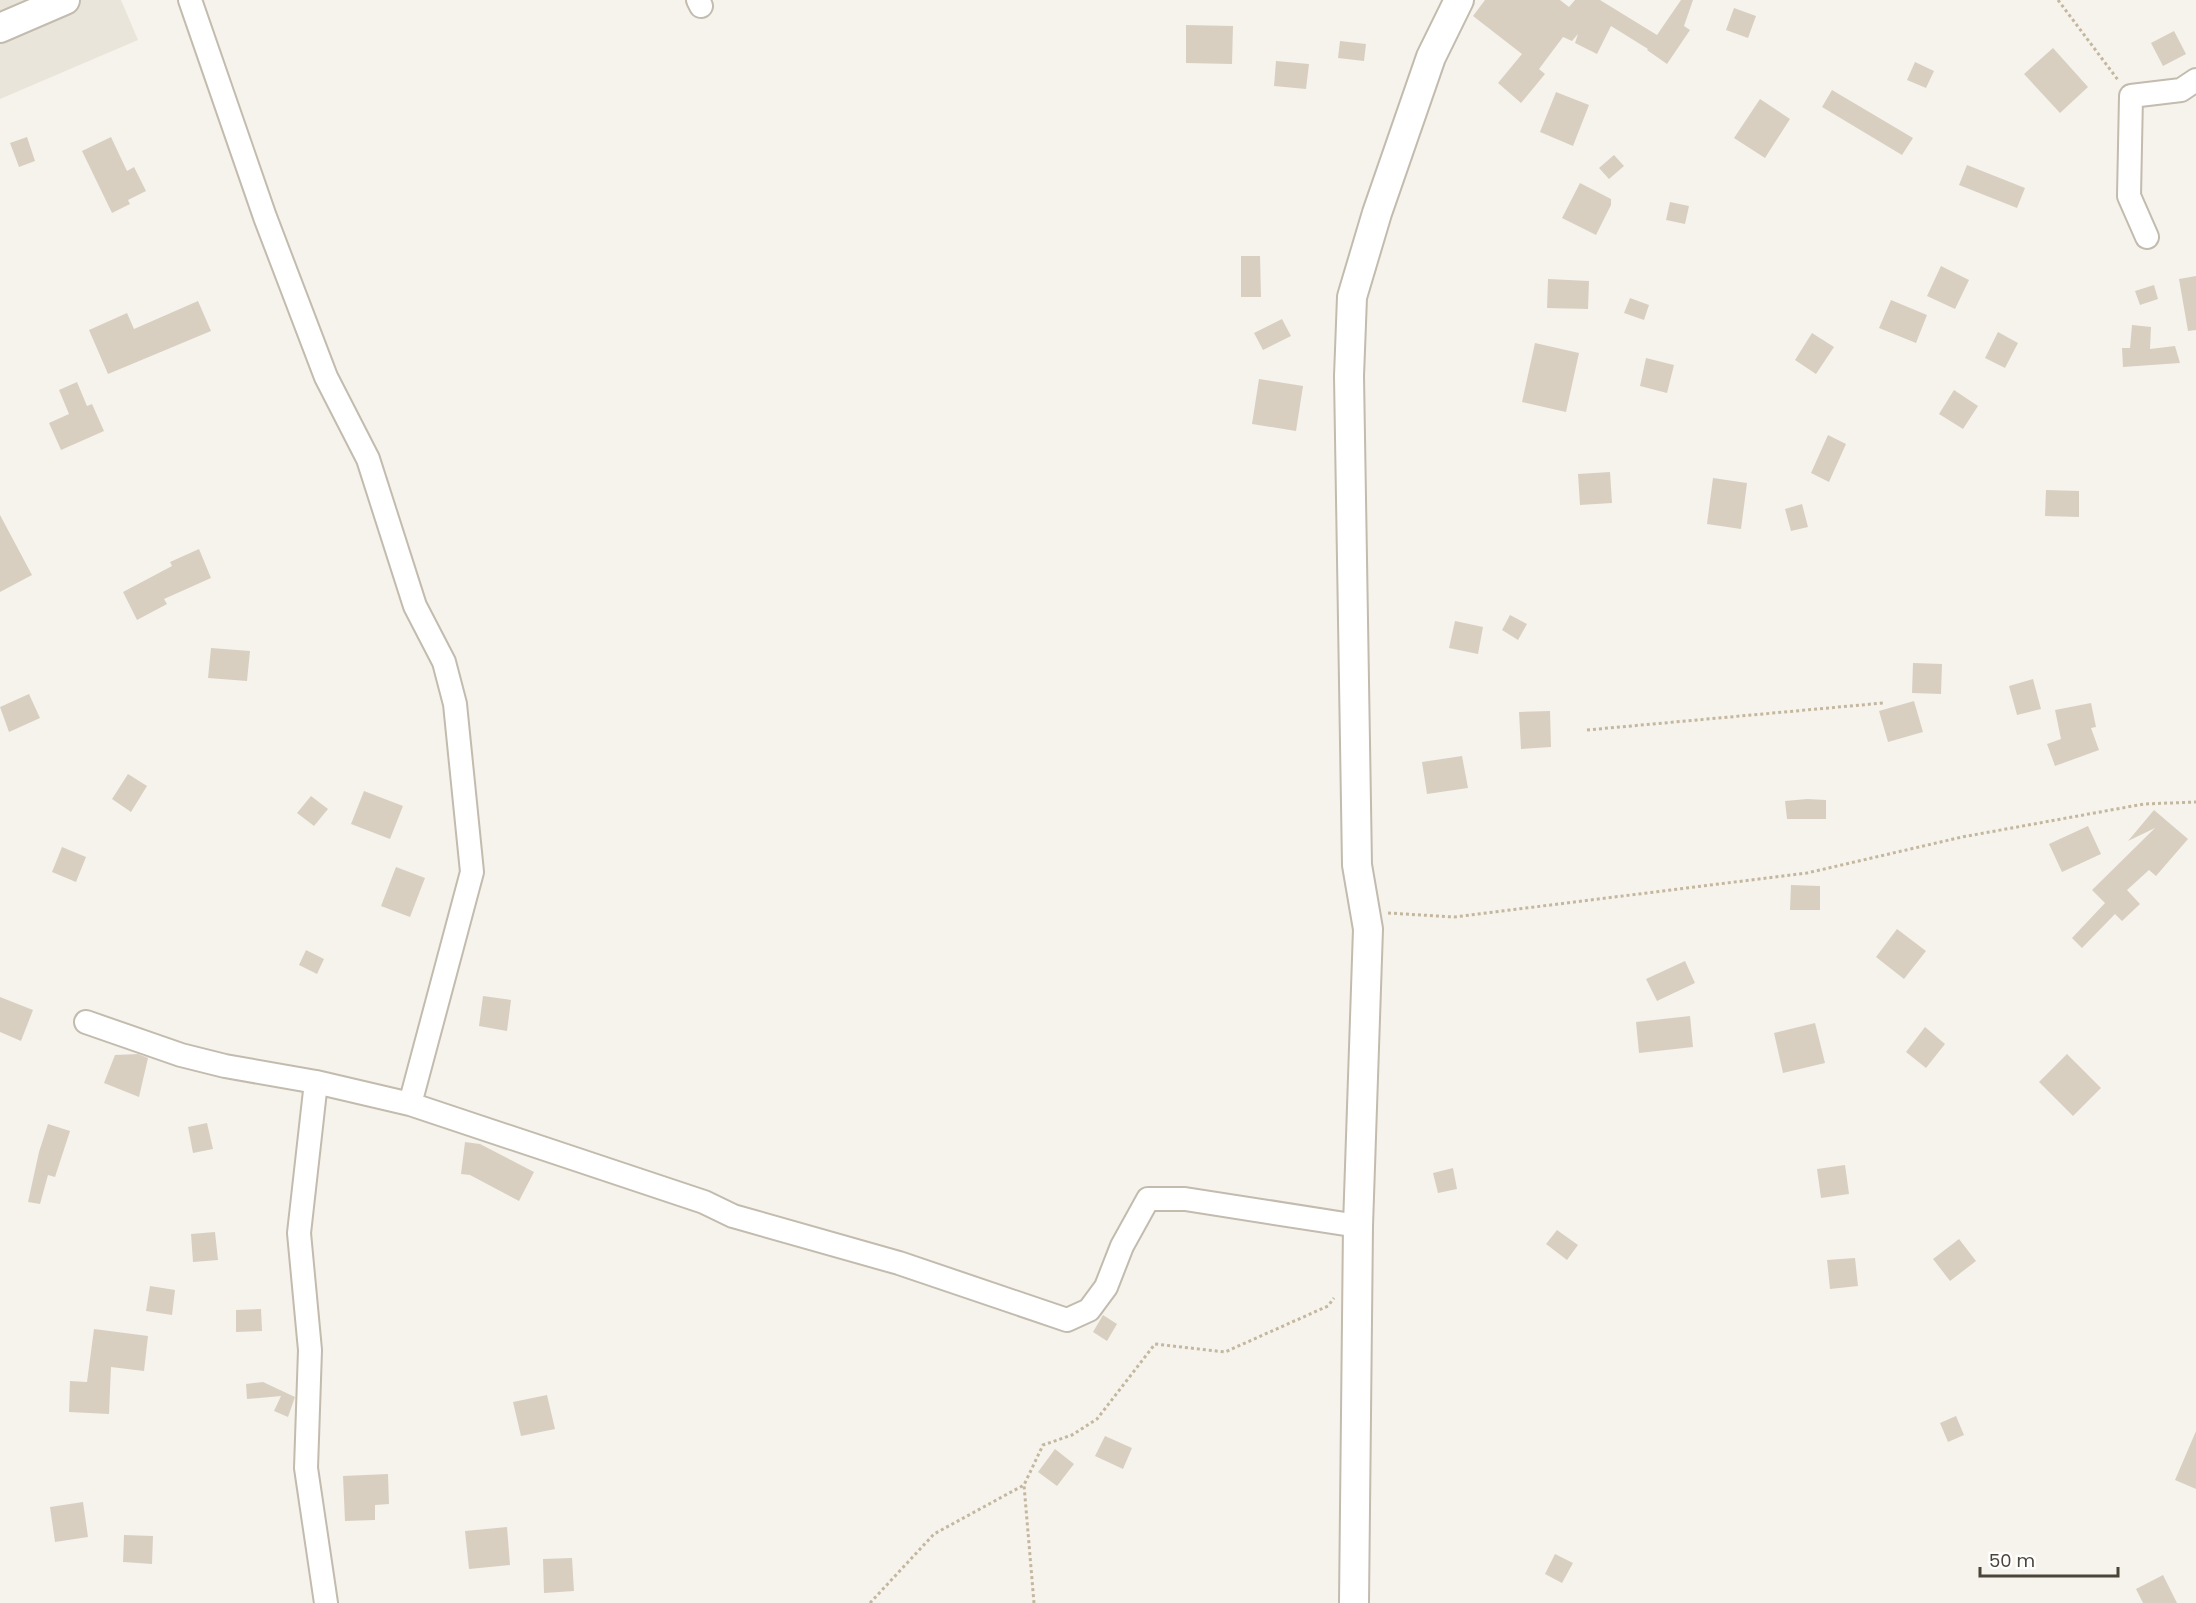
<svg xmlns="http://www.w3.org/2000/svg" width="2196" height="1603" viewBox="0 0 2196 1603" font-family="Poppins,sans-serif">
<rect width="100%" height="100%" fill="#f6f3ec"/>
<!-- residential -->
<path fill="#eae5da" d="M0,0h121l17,40 -138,59z"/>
<!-- building -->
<path fill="#d8cfc1" d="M1485,0h75l9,7 6,-7h25l57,35 24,-35h12l-9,26 6,4 -23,34 -20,-14 1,-1 -37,-23 -14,28 -22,-11 3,-9 -6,7 -9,-4 -24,32 6,5 -24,29 -23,-20 24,-29 -49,-38z
M1734,8l22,8 -8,22 -22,-8z
M1186,25l47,1 -1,38 -46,-1z
M2174,31l12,23 -23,12 -12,-23z
M1340,41l26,3 -2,17 -26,-3z
M2053,48l35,39 -28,26 -36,-39z
M1276,61l33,3 -3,25 -32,-3z
M1915,62l19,9 -8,17 -19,-8z
M1832,90l81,48 -11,17 -80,-48z
M1556,92l33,13 -16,41 -33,-14z
M1760,99l30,20 -25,39 -31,-20z
M27,137l8,24 -16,6 -9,-24z
M111,137l16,34 7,-4 12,24 -18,9 2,4 -18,9 -30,-62z
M1614,155l10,11 -15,13 -10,-11z
M1967,165l58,23 -8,20 -58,-23z
M1580,183l31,16v6l-15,30 -34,-17z
M1670,202l19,4 -4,18 -19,-4z
M1241,256h19l1,41h-20z
M1941,266l28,14 -14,29 -28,-13z
M2196,276v54l-8,1 -9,-52z
M1548,279l41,2 -1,28 -41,-1z
M2154,285l4,14 -18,6 -5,-14z
M1630,298l19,7 -5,15 -20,-7z
M1891,300l36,15 -11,28 -37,-15z
M198,301l13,30 -103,43 -19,-44 38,-17 7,16z
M1282,319l9,17 -28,14 -9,-17z
M2132,325l19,2 -1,22 25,-3 5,17 -57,4 -1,-19h8z
M1998,332l20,11 -13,25 -20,-10z
M1812,333l22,14 -18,27 -21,-14z
M1535,343l44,10 -13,59 -44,-10z
M1646,358l28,7 -7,28 -27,-7z
M1259,379l44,7 -7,45 -44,-7z
M77,382l10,24 5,-2 12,27 -43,19 -12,-27 20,-9 -10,-24z
M1954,390l24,16 -15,23 -24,-15z
M1828,435l18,9 -17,38 -18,-9z
M1610,472l2,31 -32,2 -2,-31z
M1713,478l34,5 -6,46 -34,-5z
M2046,490l33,1v26l-34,-1z
M1802,504l6,23 -17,4 -6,-22z
M0,515l32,60 -32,17z
M199,549l12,29 -47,21 3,5 -30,16 -14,-28 49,-26 -2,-4z
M1510,615l17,9 -9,16 -16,-10z
M1455,621l28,6 -5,27 -29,-6z
M211,648l39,3 -3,30 -39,-3z
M1913,663l29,1 -1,30 -29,-1z
M2033,679l8,30 -24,6 -8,-29z
M29,694l11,24 -31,14 -9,-25z
M1914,701l9,31 -35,10 -9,-31z
M2091,703l5,24 -5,1 8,22 -44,16 -8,-22 14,-5 -6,-29z
M1550,711l1,36 -30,2 -2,-37z
M1462,756l6,32 -41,6 -5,-32z
M128,774l19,12 -16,26 -19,-13z
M364,791l39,15 -13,33 -39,-15z
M311,796l17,13 -14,17 -17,-13z
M1807,799l19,1v19h-39l-2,-18z
M2154,810l34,29 -32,37 -7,-6 -22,20 13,14 -18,17 -7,-7 -33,34 -10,-10 33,-35 -13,-13 63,-62 -27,13z
M2088,826l13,28 -39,18 -13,-28z
M62,847l24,10 -10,25 -24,-10z
M396,867l29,11 -15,39 -29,-11z
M1791,885l29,1v24h-30z
M1897,929l29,22 -22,28 -28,-22z
M306,950l18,9 -7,15 -18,-9z
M1685,961l10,22 -38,18 -11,-22z
M483,996l28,4 -4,31 -28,-5z
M0,997l33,13 -12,31 -21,-9z
M1690,1016l3,31 -54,6 -3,-31z
M1815,1023l10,40 -42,10 -9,-40z
M1925,1027l20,17 -19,24 -20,-16z
M138,1054l10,4 -9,39 -35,-14 11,-28z
M2067,1054l34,34 -28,28 -34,-34z
M207,1123l6,26 -20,4 -5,-26z
M48,1124l22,7 -15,46 -7,-2 -8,29 -12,-2 11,-50z
M465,1142l15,2 54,28 -15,29 -49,-26 -9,-1z
M1845,1165l4,29 -28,4 -4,-29z
M1453,1168l4,21 -19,4 -5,-20z
M1557,1230l21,15 -11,15 -21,-16z
M215,1232l3,28 -25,2 -2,-28z
M1959,1239l17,22 -26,20 -17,-22z
M1855,1258l3,28 -28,3 -3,-29z
M150,1286l25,4 -3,25 -26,-4z
M261,1309l1,22 -26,1v-22z
M1103,1315l14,9 -10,17 -14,-9z
M94,1329l54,7 -4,35 -33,-4 -2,47 -40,-2 1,-31 17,1z
M263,1382l32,15 -7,20 -14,-6 7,-15 -34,3 -1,-15z
M547,1395l8,34 -34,7 -8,-34z
M1956,1416l8,19 -16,7 -8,-19z
M2196,1431v58l-21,-9z
M1105,1436l27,12 -9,21 -28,-13z
M1055,1449l19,15 -17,22 -19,-14z
M388,1474l1,30 -14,1v15l-30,1 -2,-45z
M83,1502l5,35 -33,5 -5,-35z
M507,1527l3,38 -41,4 -4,-38z
M124,1535l29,1 -1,28 -29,-2z
M1555,1554l18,9 -11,20 -17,-9z
M572,1558l2,33 -30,2 -1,-34z
M2163,1575l14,28h-34l-7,-14z"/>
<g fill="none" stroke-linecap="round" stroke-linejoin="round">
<defs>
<path id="minor" d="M190,0l75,217 61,160 42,82 47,147 29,56 11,42 17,168 -62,232
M698,0l3,6
M2147,237l-18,-41 2,-100 50,-6 15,-10
M86,1022l95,33 44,11 91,16 94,22 294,98 29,14 166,47 168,57 22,-10 17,-23 16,-41 26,-47h37l173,27
M316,1082l-17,151 11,117 -4,118 20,135"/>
<path id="tertiary" d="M0,28l65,-28
M1354,1603l4,-377 10,-297 -11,-64 -8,-489 3,-79 25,-84 54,-156 28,-57"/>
</defs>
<!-- minor casing -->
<use href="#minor" stroke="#c2bbae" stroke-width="26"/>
<!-- tertiary casing -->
<use href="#tertiary" stroke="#c2bbae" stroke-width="32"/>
<!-- path -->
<path stroke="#c4b79f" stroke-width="3" stroke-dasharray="3 3" stroke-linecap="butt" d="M2058,0l60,80
M1587,730l296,-27
M1388,913l66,4 353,-44 155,-36 182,-33 52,-2
M870,1603l64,-69 90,-49
M1034,1603l-10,-118 19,-40 29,-10 25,-16 58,-75 70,8 103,-46 6,-8"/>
<!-- minor -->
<use href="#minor" stroke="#fff" stroke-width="22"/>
<!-- tertiary -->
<use href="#tertiary" stroke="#fff" stroke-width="28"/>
</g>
<!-- scale -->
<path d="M1980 1567v9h138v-9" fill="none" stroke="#4b4439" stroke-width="3"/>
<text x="1989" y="1567" font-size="18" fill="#4b4439" stroke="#ffffff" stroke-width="4.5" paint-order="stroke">50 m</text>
</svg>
